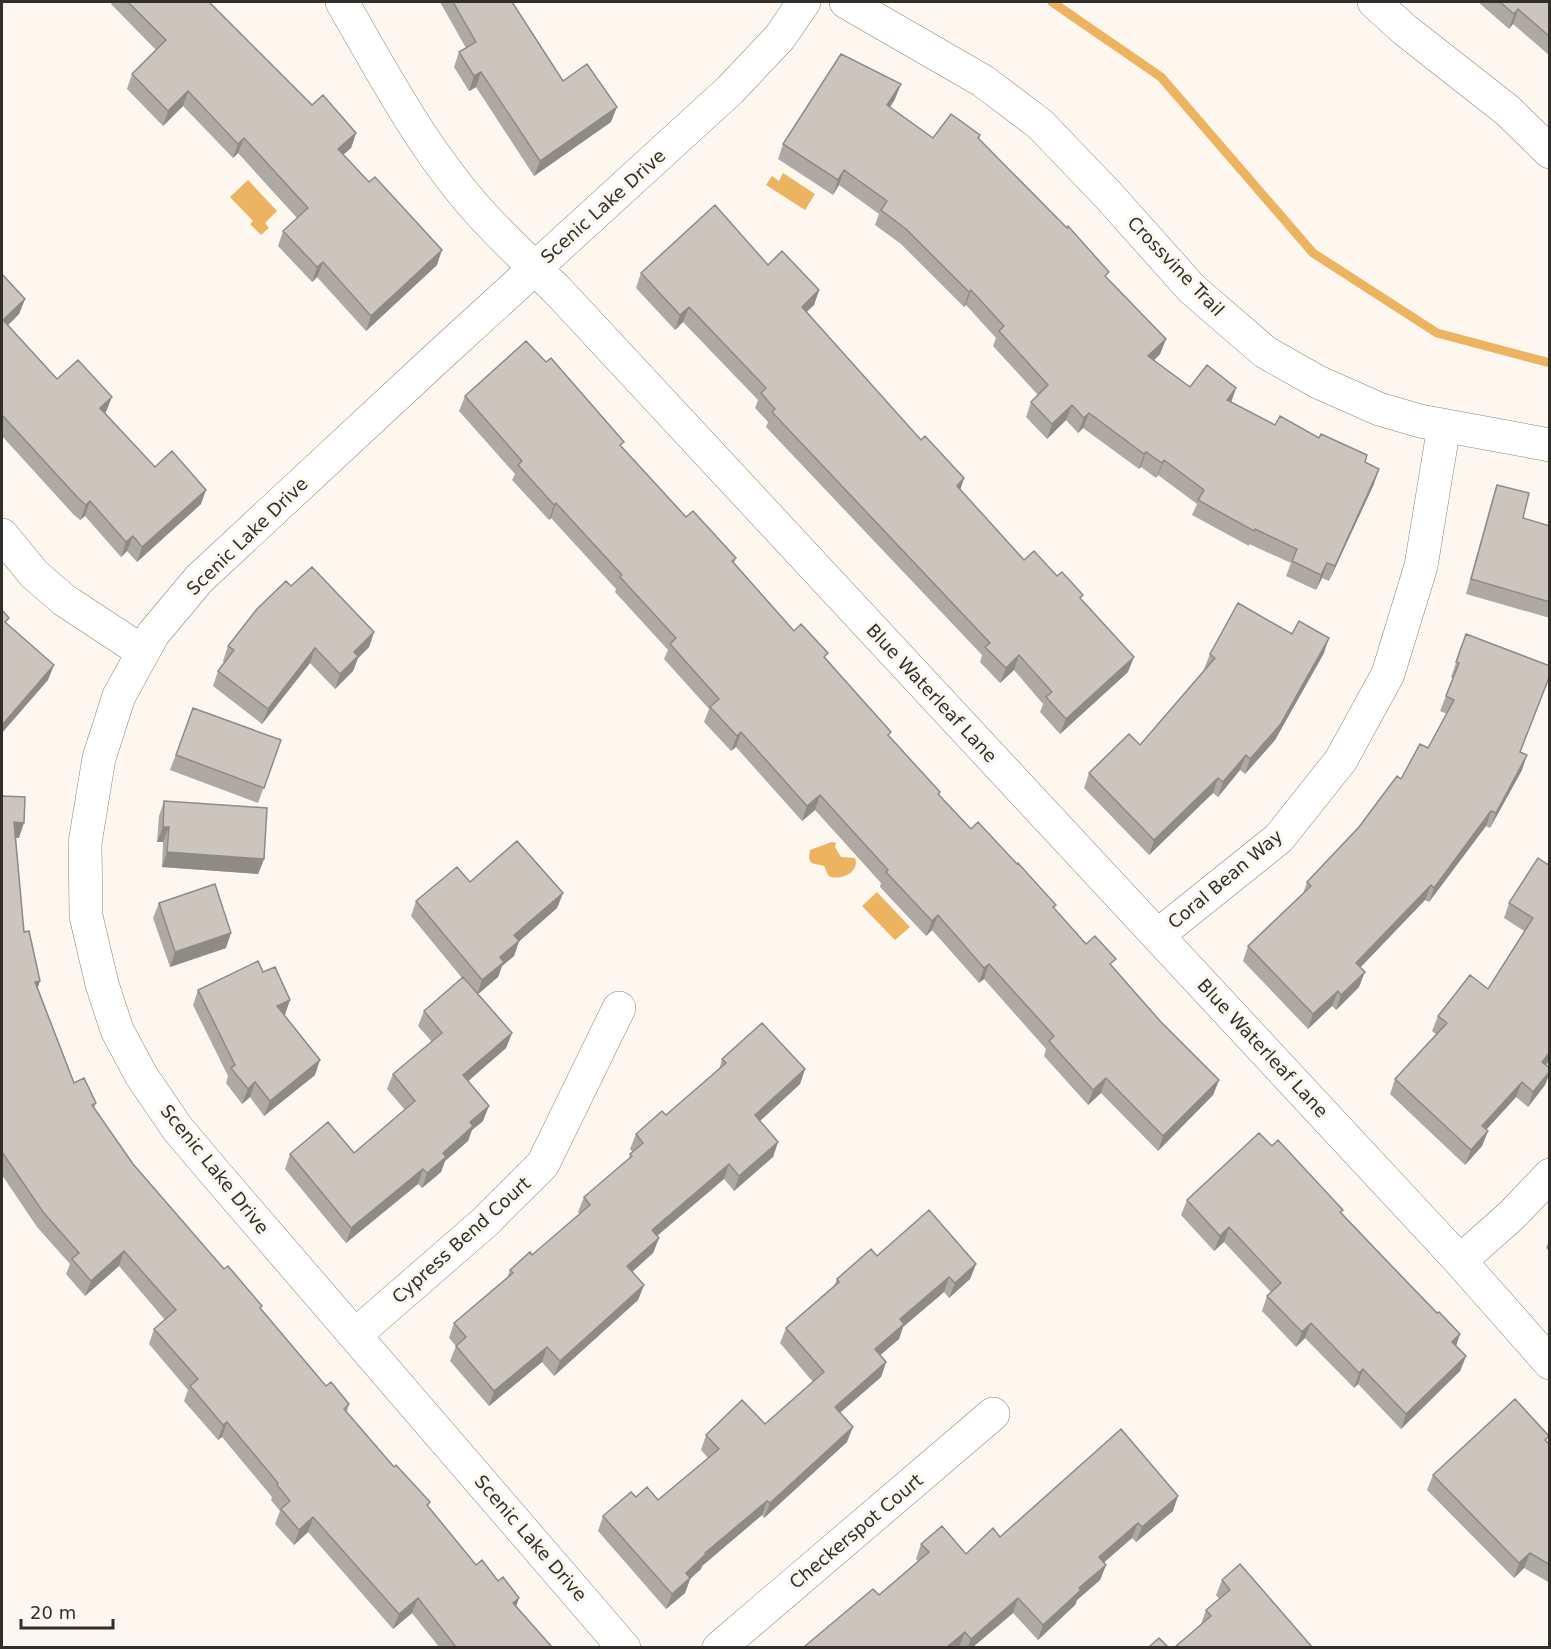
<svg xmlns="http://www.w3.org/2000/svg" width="1551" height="1649" viewBox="0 0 1551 1649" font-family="'DejaVu Sans',sans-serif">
<rect width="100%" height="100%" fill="#fef7ef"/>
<!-- water -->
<path fill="#ecb361" d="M783,173l32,21 -10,16 -39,-25 6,-9 7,5z
M248,180l29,31 -12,12 4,5 -8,7 -11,-11 3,-3 -23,-24z
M832,842l4,1 -1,4 6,10 14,1c6,16 -20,24 -27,17 -2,-3 -2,-6 -4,-9l-13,-3 -2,-5 1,-8z
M877,892l33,35 -15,13 -33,-34z"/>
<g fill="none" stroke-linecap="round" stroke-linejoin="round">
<!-- stream -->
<path stroke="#ecb361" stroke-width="9" d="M1052,2l109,75 152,176 124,80 113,30"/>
<defs>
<path id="minor" d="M342,2c42,73 83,151 141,214 24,26 50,50 75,75l902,970 90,102
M846,2l137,79 57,43 69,72 83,93 73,63 53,30 61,27 41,12 130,24
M1374,2l31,28 102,80 43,42
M2,535l32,39 30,26 79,52
M1158,935l121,-97 62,-78 47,-86 33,-108 23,-140
M1460,1261l52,-46 38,-40
M355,1335l130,-113 58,-58 76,-156
M624,1648l-409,-475 -38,-45 -36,-53 -24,-45 -15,-46 -16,-68 -1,-73 14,-85 20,-62 34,-62 46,-55 241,-224 290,-265 50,-53 24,-35
M719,1648l274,-234"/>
</defs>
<!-- minor casing -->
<use href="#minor" stroke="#89837c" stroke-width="34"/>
<!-- minor -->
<use href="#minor" stroke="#fff" stroke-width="33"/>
</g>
<!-- wall -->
<path fill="#afa9a3" d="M112,2h97l103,103 44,28 -5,15 -8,7 94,110 -71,66 -49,-54 -5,5 -34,-36 5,-15 14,-13 -59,-65 -5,5 -50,-52 -20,20 -36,-37 5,-15 24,-24 -45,-46z
M440,2h76l-3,1 50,78 48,41 -77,54 -58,-89 -7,4 -15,-24 5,-15 7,-4z
M1478,2h72v54l-37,-32 -4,5z
M895,99l-5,8 43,31 47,-3 -1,4 128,139 59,61 -6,15 -6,6 36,27 41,15 44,23 44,13 46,24 9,22 -45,97 -7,-3 -6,12 -30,-14 5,-13 -42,-19v2l-57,-31 5,-11 -39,-29 -2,3 -15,-11 -2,2 -56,-41 -5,5 -12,-13 -19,19 -21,-22 5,-15 7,-7 -45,-49 3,-8 -30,-33 -2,2 -63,-63 -26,-19 4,-11 -40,-29 -6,10 -55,-36 5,-15z
M768,265l51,25 -5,15 -8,7 115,128 43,38 -4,12 64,70 33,16 25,24 46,72 -68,62 -20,-22 3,-8 -29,-34 -14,13 -20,-21 2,-7 -216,-228 2,-5 -13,-14 3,-8 -75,-78 -8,8 -39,-42 5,-15z
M2,274l23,25 -6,15 -11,11 49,54 49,33 -1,1 50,54 46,37 -64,58 -10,-11 -6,6 -36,-41 -5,4 -7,-6 -71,-78z
M465,396l157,52 64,69 50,41 -2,5 60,68 32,27 63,78 51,56 -1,3 32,34 46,35 39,41 -2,4 32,35 27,23 48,55 58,58 -6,15 -55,56 -57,-58 -13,12 -44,-49 2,-7 -62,-70 -5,4 -47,-53 -6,6 -46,-49 1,-4 -66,-73 -13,11 -66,-74 -5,4 -27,-29 5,-13 -45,-50 4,-9 -53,-58 1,-3 -65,-71 -2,2 -37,-40 3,-6 -56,-63z
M1497,485l26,33 27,8v92l-84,-24 26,-94z
M291,586l83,46 -5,15 -11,11 -5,13 -18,18 -25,-26 -48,61 -49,-38 5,-15 6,-8 -1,-2 5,-15z
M1292,634l32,19 -49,87 -30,34 -5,-4 -22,27 -5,-4 -64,62 -65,-67 5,-15 51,-28 65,-75 -1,-1 6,-15z
M1466,634l55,118 1,18 -32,58 -4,-2 -57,76 -4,-2 -65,68 -1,19 -23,23 -4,-4 -24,23 -65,-68 5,-15 55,-52 4,-12 52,-55 69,-79 19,-34 -7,-3 13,-33 -2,-1z
M193,708l88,32 -23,63 -88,-33z
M2,796l17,42h-3l8,94 14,56 36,95 22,20 -2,6 39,55 91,105 37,40 65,77 23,18 -2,8 47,55 36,35 -2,4 48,59 40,41 36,41h-113l-27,-34 -19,16 -85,-97 -14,13 -19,-21 5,-13 -9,-11 1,-3 -50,-60 -4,3 -34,-39 4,-11 -39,-46 5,-15 11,-9 -46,-54 -34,30 -19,-22 4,-10 -33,-37 -35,-52z
M164,801l100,58 -6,15 -96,-7 1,-25h-6l2,-26z
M1550,866v194l-5,5 5,3v5l-5,12 -17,22 -12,-10 -30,33 2,1 -6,15 -17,19 -75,-71 5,-15 42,-44 -5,-4 6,-15 50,-27 36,-58 -20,-13 5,-15z
M470,882l93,11 -6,15 -38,33 -5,15 -12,10 -4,11 -20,17 34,39 -6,15 -38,33 15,40 -11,9 -4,11 -23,20 -4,11 -19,16 -4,-4 -72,59 -61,-74 5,-15 64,-1 51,-43 -18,-21 6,-15 39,-32 -14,-16 6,-15 38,-33 -51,-62 5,-15z
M159,903l67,45 -56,19 -17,-49z
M263,972l27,28 -6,15 31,60 -51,41 -14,-19 -8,7 -16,-21 2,-7 -35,-71 5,-15z
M722,1059l83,10 -5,15 -40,37 18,21 -5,15 -39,34 -10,-12 -67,57 2,2 -6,15 -21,19 12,13 -6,15 -84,76 -12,-14 -53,44 -39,-45 6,-15 -7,-8 5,-15 53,-45 3,-8 22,-15 48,-41 -2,-2 6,-15 45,-38 1,-5 3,-2 -3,-3 6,-15 30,-19 53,-45z
M1272,1146l70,67 95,100 23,21 -4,12 10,10 -6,15 -59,58 -43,-45 -4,4 -49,-50 -9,9 -34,-36 5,-15 4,-4 -47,-50 -10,9 -33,-36 6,-15z
M1550,1238v14l-4,-4z
M877,1256l99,8 -6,15 -21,19 -5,-6 -41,35 -4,12 -19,16 6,7 -5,15 -41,36 7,29 -83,76 -2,-3 -60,51 -1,3 -11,10 -5,14 -19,16 -68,-78 5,-15 33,-19 22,3 50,-42 -7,-8 5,-15 59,-11 48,-42 -33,-39 6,-15 48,-42 3,-7z
M1547,1442l3,3v138l-26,-15 -10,10 -87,-88 6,-15z
M1173,1511l-37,31 -4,-4 -29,25 3,2 -6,15 -23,20 -2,5 -37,35 -25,-27 -40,34h-169l1,-1 74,-51 39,-34 -2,-2 5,-15 45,10 34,-17z
M1222,1580l90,67 -111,-23 5,-14 13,-11 -3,-4z"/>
<!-- shaded-wall -->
<path fill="#8e8a84" d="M1518,9l-5,15 -4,5 5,-15z
M481,72l-5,15 -7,4 5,-15z
M901,84l-6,15 -13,21 5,-15z
M188,91l-5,15 -20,20 5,-15z
M617,107l-6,15 -77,54 6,-15z
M356,133l-5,15 -19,16 6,-15z
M244,138l-6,15 -5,5 5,-14z
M844,170l-5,15 -6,10 5,-15z
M442,250l-5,15 -71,66 5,-15z
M323,262l-6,15 -5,5 5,-15z
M819,290l-5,15 -18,17 6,-15z
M971,290l-5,15 -2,2 5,-15z
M25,299l-6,15 -17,17 1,-11z
M689,307l-6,15 -8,8 5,-15z
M1166,339l-6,15 -17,17 5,-15z
M1236,388l-5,15 -4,-3z
M112,397l-6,15 -11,11 5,-15z
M1072,405l-6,15 -19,19 5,-15z
M1089,413l-6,15 -5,5 6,-15z
M1146,452l-5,15 -2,2 5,-15z
M1164,460l-6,15 -2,3 6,-15z
M1379,469l-5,15 -45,97 6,-15z
M964,478l-5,15 -2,-7z
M206,490l-5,14 -64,58 5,-15z
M90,501l-5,15 -5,4 6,-15z
M556,503l-5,15 -2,2 5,-15z
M133,536l-6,15 -6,6 5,-15z
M1327,563l-5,15 -6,12 5,-15z
M374,632l-5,15 -11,11 -5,13 -18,18 5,-15 14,-22z
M1329,638l-5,15 -49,87 -30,34 5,-15z
M315,648l-5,15 -48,61 6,-15z
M1019,655l-5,15 -14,13 6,-15z
M1134,657l-6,15 -68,62 6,-15z
M54,665l-6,15 -46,53v-8z
M741,732l-5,15 -5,4 6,-15z
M1246,755l-6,15 -22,27 5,-15z
M1527,755l-5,15 -32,58 6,-15z
M1218,778l-5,15 -64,62 5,-15z
M820,795l-5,15 -13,11 5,-15z
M1491,811l-5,15 -57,76 5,-14z
M14,822l10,1 -5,15 -10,-1z
M163,827h6l-6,15h-6z
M167,852l97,7 -6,15 -96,-7z
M1431,885l-6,15 -75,78 6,-15z
M563,893l-6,15 -43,38 5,-5 -5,15 -12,10 -4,11 -21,18 5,-15 18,-23 14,-22z
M938,915l-6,15 -6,6 6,-15z
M231,933l-5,15 -56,19 5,-15z
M989,964l-5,15 -5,4 5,-15z
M1365,972l-6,15 -23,23 5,-15z
M40,981l-5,15v-14z
M1338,991l-6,15 -24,23 5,-15z
M290,1000l-5,15 -13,6 5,-15z
M512,1033l-6,15 -48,42 5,-15z
M1550,1052v8l-14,17 6,-15z
M320,1060l-5,15 -51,41 6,-15z
M805,1069l-5,15 -50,46 5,-15z
M1550,1071l-5,14 -17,22 5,-15z
M1106,1078l-5,15 -13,12 5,-15z
M1219,1080l-6,15 -55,56 5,-15z
M255,1082l-5,15 -8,7 6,-15z
M1522,1082l-6,15 -40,44 6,-15z
M489,1106l-6,15 -11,9 -4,11 -23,20 -4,11 -19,16 5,-15 16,-20 27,-31z
M1488,1131l-6,15 -17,19 6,-15z
M778,1142l-5,15 -39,34 5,-15z
M729,1164l-5,15 -78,66 6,-15z
M423,1169l-5,15 -72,59 5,-15z
M1229,1227l-5,15 -10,9 6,-15z
M659,1238l-6,15 -31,28 5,-15z
M124,1251l-5,15 -34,30 6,-15z
M976,1264l-6,15 -21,19 6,-15z
M949,1277l-5,15 -41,35 -4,12 -29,25 5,-15 25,-30z
M644,1285l-6,15 -84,76 6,-15z
M1311,1323l-6,15 -9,9 6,-15z
M1460,1334l-5,15 -3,-7z
M547,1347l-5,15 -53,44 5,-15z
M1466,1356l-6,15 -59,58 5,-15z
M886,1362l-5,15 -52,45 6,-15z
M1363,1369l-5,15 -4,4 5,-15z
M227,1422l-5,15 -4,3 5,-15z
M853,1427l-6,15 -83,76 6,-15z
M1178,1496l-5,15 -37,31 6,-15z
M767,1501l-5,14 -60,51 -1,3 -11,10 -5,14 -19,16 6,-15 14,-21 19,-20z
M313,1517l-5,15 -14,13 5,-15z
M1138,1523l-6,15 -39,34 6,-15z
M1530,1553l-6,15 -10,10 5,-15z
M1106,1565l-6,15 -23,20 -2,5 -37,35 5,-15 36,-37z
M418,1598l-6,15 -19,16 6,-15z
M519,1598l-5,15 -1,-10z
M1018,1598l-5,15 -40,34h-5l3,-8z
M965,1632l-6,15h-12z"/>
<!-- building -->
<path fill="#cbc5bd" stroke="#8e8a84" stroke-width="1.5" d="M128,2h81l103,103 11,-10 33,38 -18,16 31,33 6,-5 67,73 -71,66 -48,-54 -6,5 -34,-36 25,-23 -64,-70 -6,6 -50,-53 -20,20 -36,-37 34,-34z
M453,2h59l51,79 24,-17 30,43 -77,54 -59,-89 -7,4 -15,-24 17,-10z
M1500,2h50v35l-32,-28 -4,5z
M841,54l60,30 -14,21 46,33 18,-24 29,21 -2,3 89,90 1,-2 41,46 -4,4 61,63 -18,17 42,31 17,-22 29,23 -9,12 48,25 5,-9 39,22 2,-4 46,21 -2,7 14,7 -44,97 -8,-3 -6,12 -29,-14 5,-12 -42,-20 -1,2 -56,-31 6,-10 -40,-30 -2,3 -16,-11 -2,2 -55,-41 -5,5 -12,-13 -20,19 -21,-22 17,-17 -49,-54 5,-5 -33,-36 -2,2 -63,-63 -25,-19 6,-9 -43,-31 -6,10 -55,-36z
M715,205l53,60 14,-14 37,39 -17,17 119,133 4,-4 39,42 -7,8 67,74 10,-9 23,25 5,-4 21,23 -3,3 54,59 -68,62 -20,-22 6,-5 -33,-37 -13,13 -21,-21 5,-4 -218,-231 3,-3 -14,-16 5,-5 -77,-81 -9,8 -39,-42z
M2,274l23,25 -22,21 54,59 21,-19 34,37 -12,11 55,59 17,-16 34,39 -64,57 -9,-11 -7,6 -36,-41 -4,4 -7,-6 -77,-84z
M526,341l20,21 5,-4 73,84 -4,3 66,72 7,-6 43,47 -4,3 62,70 7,-7 27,29 -4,4 67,75 -3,3 52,57 -2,2 33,35 7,-7 39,42 1,-1 38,42 -3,2 33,37 9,-8 21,23 -6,5 51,58 58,58 -56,56 -57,-58 -13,12 -44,-49 5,-5 -65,-72 -5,4 -46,-53 -6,6 -46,-49 2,-2 -68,-75 -13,11 -66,-74 -4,4 -27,-29 9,-8 -49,-55 6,-6 -56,-61 2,-2 -66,-72 -2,2 -36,-40 4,-4 -57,-65z
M1497,485l32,8 -6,25 27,8v76l-79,-23z
M312,567l62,65 -20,20 4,4 -18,18 -25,-26 -47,61 -50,-38 16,-21 -6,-4 29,-37 29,-28 5,5z
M1238,603l54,31 7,-13 30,17 -49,87 -30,34 -4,-4 -23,27 -5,-4 -64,62 -65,-67 40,-39 11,11 75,-87 -5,-4z
M2,610l7,8 -4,4 49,43 -52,60z
M1466,634l84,32v9l-30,77 7,3 -31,58 -5,-2 -57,77 -3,-3 -75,78 9,9 -24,23 -3,-4 -25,23 -65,-68 63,-60 -4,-4 52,-55 38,-51 4,3 19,-35 8,4 26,-48 -8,-4 13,-33 -3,-1z
M193,708l88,32 -17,48 -88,-33z
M2,796l23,1 -1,26 -10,-1 10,110 5,-1 11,50 -5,1 39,101 10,-5 12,25 -4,2 41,59 91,105 4,-3 34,40 -2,2 66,78 5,-4 18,22 -5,5 50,58 2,-2 34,37 -3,3 49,60 6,-5 16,21 5,-4 16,21 -6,5 39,44h-96l-38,-49 -19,16 -86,-97 -14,13 -18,-21 9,-8 -13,-16 1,-2 -51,-61 -4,3 -33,-39 8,-7 -44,-50 22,-19 -52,-59 -33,30 -19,-22 7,-6 -36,-41 -41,-60z
M164,801l103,7 -3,51 -97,-7 2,-25h-6z
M517,841l46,52 -49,42 5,6 -19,16 4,5 -22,18 -66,-79 41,-34 13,15z
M1538,858l12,8v186l-8,10 8,6v3l-17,21 -11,-10 -40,44 6,5 -17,19 -76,-71 52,-56 -9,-7 32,-41 18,14 45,-71 -24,-15z
M215,884l16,49 -56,19 -16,-49z
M258,961l5,11 12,-5 15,33 -13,6 43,54 -50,41 -15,-19 -7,7 -17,-21 4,-3 -37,-75z
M463,977l49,56 -49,42 26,31 -19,16 3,4 -30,27 3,4 -19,16 -4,-4 -72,59 -61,-74 38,-32 26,31 61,-52 -22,-27 49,-41 -18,-22z
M762,1023l43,46 -50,46 23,27 -39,34 -10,-12 -77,66 7,8 -32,28 17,19 -84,76 -13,-14 -53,44 -38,-45 10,-9 -12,-14 59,-50 -3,-3 20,-18 2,3 58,-50 -6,-8 48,-41 -2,-2 13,-11 -7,-9 26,-23 4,4 60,-52 -4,-4z
M1259,1133l13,13 6,-6 65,70 -3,2 41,43 56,58 2,-1 21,22 -8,8 14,14 -60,58 -43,-45 -4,4 -48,-50 -9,9 -35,-36 14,-13 -52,-56 -9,9 -33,-36z
M929,1210l47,54 -21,19 -6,-6 -49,42 4,5 -29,25 11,13 -51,45 18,20 -83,76 -3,-2 -62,52 1,1 -20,19 4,5 -18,16 -69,-78 28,-24 5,5 11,-10 11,13 61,-51 -13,-14 36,-35 23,24 59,-52 -38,-44 53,-46 -2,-3 34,-30 6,7z
M1515,1399l34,37 -4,4 5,5v120l-20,-12 -11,10 -86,-88z
M1121,1429l57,67 -36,31 -4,-4 -39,34 7,8 -27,23 2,2 -38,35 -25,-27 -47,41 -6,-7 -18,15h-140l-2,-1 68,-57 6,6 50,-43 -8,-8 21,-18 24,28 27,-26 7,9z
M1240,1564l72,83h-137l36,-31 -5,-6 24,-20 -8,-10z
M1159,1638l9,9h-19z"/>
<g text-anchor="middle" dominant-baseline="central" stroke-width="6" stroke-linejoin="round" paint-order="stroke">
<!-- street labels -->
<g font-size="18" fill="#312f2b" stroke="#fef7ef">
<text transform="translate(603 206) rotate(-42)">Scenic Lake Drive</text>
<text transform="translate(1176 266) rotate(46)">Crossvine Trail</text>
<text transform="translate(247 536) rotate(-44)">Scenic Lake Drive</text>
<text transform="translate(932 693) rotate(47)">Blue Waterleaf Lane</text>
<text transform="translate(1225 879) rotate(-40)">Coral Bean Way</text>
<text transform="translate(1263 1048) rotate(47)">Blue Waterleaf Lane</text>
<text transform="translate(215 1169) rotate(51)">Scenic Lake Drive</text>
<text transform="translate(461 1240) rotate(-42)">Cypress Bend Court</text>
<text transform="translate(856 1531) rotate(-40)">Checkerspot Court</text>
<text transform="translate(531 1538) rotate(49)">Scenic Lake Drive</text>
</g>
</g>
<!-- border -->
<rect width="1551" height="1649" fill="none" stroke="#312f2b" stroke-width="6"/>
<!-- scale -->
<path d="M21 1619v9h92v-9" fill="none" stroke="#312f2b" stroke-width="3"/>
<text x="30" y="1619" font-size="18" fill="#312f2b" stroke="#fef7ef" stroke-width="4.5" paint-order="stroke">20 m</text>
</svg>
